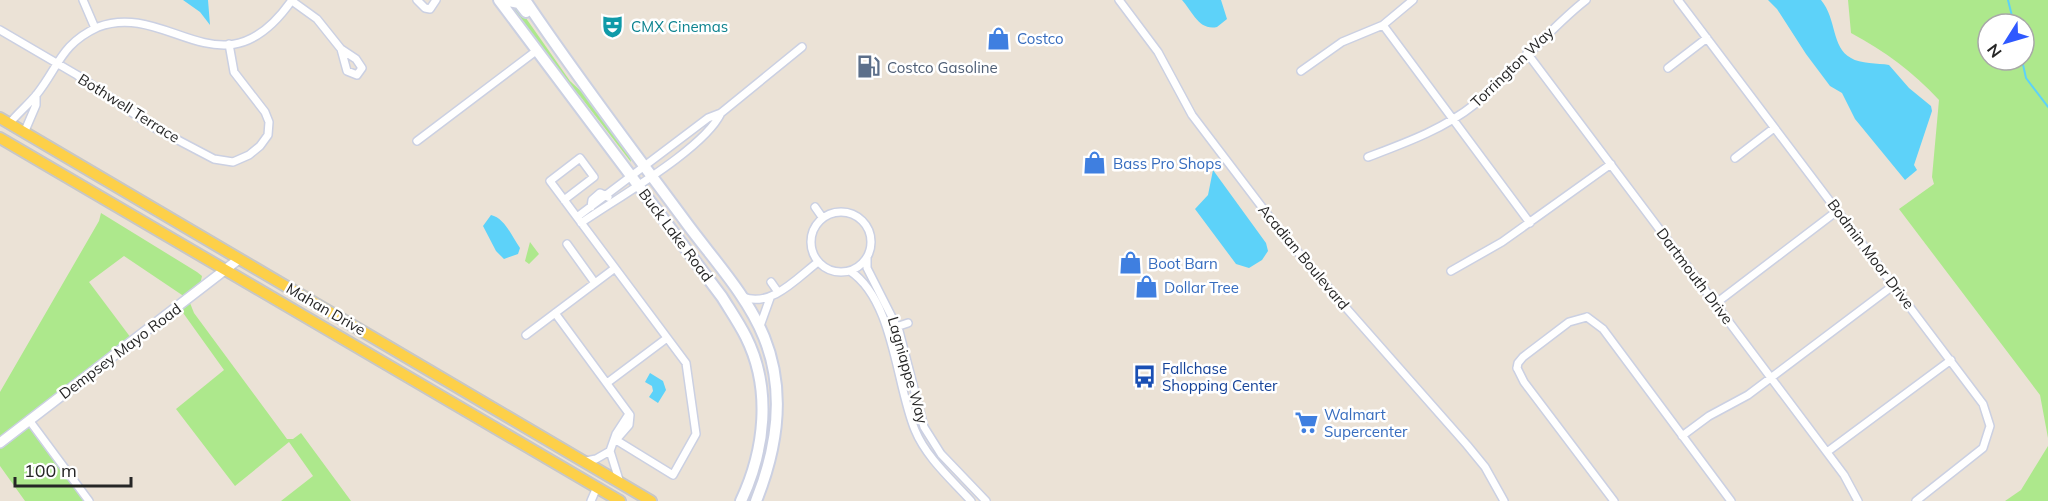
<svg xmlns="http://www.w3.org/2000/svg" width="2048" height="501" viewBox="0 0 2048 501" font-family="Mulish,sans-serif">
<rect width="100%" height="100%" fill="#ebe2d6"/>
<!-- green -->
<path fill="#ade88c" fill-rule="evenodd" d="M1848,0h200v438l-8,-43 -141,-186 35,-25 -2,-7 7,-77c-26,-28 -54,-49 -88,-67zM1988,24h36v36h-36z
M514,6l7,5 49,70 14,13 46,62 1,6 -51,-66 -13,-10 -52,-71z
M101,213l96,59 5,4 -2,9 -15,12 -61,-41 -35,26 42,56 -131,99v-45l99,-171z
M530,242l9,12 -10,10 -4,-3z
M190,303l4,10 93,126h6l8,-6 50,68h-70l32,-25 -24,-34 -54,44 -59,-77 48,-39 -43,-60z
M28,426l56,75h-59l-25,-35v-18z
M2048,446v55h-43l16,-11z"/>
<!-- water -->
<path fill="#5dd2f9" d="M183,0h25l2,25 -10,-13z
M1182,0h39l6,19 -10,8c-18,4 -25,-16 -35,-27z
M1768,0h53c16,19 10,47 30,58 9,6 27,5 38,7l20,23 22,18 1,5 -18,54 3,5 -12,10 -50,-61 -13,-26 -12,-7 -24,-32 -29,-45z
M1213,170l53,73 2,8 -6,9 -13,8 -13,-4 -41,-55 13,-14z
M491,215c14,3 21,22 29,33l-2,6 -14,5 -8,-8 -13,-25z
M650,373l13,8 3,9 -8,13 -9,-6 4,-6 -1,-5 -7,-4z"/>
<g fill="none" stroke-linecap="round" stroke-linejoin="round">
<!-- stream -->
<path stroke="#5dd2f9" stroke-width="2" d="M2008,0l6,24
M2022,60l4,18 22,29"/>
<defs>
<path id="minor" d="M83,0l12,28
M417,0l8,8 5,1 6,-9
M1119,0l39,52 34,63 79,104 39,48 157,178 18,22 19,34
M1678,0l305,404 7,22 -7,22 -67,53
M292,1l25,18 24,30 15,10 6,9 -5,7 -10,-4 -6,-22
M1383,25l147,198
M0,30l77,45 78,53 59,31 19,3 16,-7 11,-9 8,-11 1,-13 -4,-10 -31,-40 -5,-28
M1527,53l317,422 14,26
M1668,68l39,-30
M1301,71l41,-29 41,-17 30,-25
M9,124c9,-11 20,-20 28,-30 22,-28 24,-50 61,-67 71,-27 125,72 194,-27
M24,133l12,-28v-10
M417,141l119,-90
M1368,157c37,-14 76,-28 107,-53 40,-31 71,-73 111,-104
M1735,158l39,-30
M564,200l30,-23 -14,-19 -30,23 136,182 10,71 -23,41 -57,-35
M591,207l1,-7 8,-7 8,4
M815,207l7,10
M811 242a30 30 0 1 1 60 0a30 30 0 1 1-60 0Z
M577,217l131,-99 13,-5 81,-66
M581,223c36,-25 123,-74 140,-110
M567,244l28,39
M867,258v10l32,63 25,96 17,27 45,47
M850,271c44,29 46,114 65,159 11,27 36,49 56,71
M1451,271l51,-29 109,-78
M771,282l7,10
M743,297c28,11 54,-19 75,-35
M1715,304l122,-93
M555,313l75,102 -1,10 -13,15
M1587,317l16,12 128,172
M760,326l10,-28
M893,328l15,-5
M526,335l89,-67
M1517,368l7,14 90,119
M1517,368l1,-5 5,-6 46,-35 18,-5
M607,383l60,-45
M29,420l60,81
M1682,436l27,-20 39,-21 146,-110
M610,451l10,32
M1827,452l124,-92
M586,461l10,-2 14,-8 6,-17 13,-20
M591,501l6,-14"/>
<path id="tertiary" d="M0,443l239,-184"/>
<path id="secondary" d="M499,0l223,297c8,13 17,26 24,40 26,52 19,113 -5,164
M503,0l16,3 7,9
M525,0c51,76 106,148 160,221 27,37 62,74 79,116 22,54 13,112 -8,164"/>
<path id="primary" d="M0,118l651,383
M0,138l620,363"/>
</defs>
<!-- minor casing -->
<use href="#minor" stroke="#cbd0e2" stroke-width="10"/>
<!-- tertiary casing -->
<use href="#tertiary" stroke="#cbd0e2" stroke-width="12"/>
<!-- secondary casing -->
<use href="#secondary" stroke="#cbd0e2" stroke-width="14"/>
<!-- primary casing -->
<use href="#primary" stroke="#c7c7c7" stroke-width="14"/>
<!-- minor -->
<use href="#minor" stroke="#fff" stroke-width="7"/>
<!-- tertiary -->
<use href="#tertiary" stroke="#fff" stroke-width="9"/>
<!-- secondary -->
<use href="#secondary" stroke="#fff" stroke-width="10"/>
<!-- primary -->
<use href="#primary" stroke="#fdd049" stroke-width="10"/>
</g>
<!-- icons -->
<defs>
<symbol id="theatre-bare" viewBox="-9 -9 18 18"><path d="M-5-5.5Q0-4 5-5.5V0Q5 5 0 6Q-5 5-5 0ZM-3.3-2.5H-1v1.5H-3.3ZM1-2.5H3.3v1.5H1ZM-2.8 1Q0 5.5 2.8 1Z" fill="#0f9aa8" stroke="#fff" stroke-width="2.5" paint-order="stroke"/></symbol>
<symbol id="shop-bare" viewBox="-9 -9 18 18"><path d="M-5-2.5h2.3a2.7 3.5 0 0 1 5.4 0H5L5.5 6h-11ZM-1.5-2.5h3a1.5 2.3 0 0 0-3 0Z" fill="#3f7fe0" stroke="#fff" stroke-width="2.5" paint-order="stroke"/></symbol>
<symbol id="fuel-bare" viewBox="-9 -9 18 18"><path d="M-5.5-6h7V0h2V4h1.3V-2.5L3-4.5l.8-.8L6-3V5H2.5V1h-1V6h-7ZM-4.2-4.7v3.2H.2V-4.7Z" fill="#5c6f8a" stroke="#fff" stroke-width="2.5" paint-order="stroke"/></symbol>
<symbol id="bus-bare" viewBox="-9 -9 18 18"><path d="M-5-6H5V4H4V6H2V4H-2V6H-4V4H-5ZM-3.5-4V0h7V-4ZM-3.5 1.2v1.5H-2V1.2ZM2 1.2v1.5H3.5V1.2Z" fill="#1a4fb4" stroke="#fff" stroke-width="2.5" paint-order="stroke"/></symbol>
<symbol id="supermarket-bare" viewBox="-9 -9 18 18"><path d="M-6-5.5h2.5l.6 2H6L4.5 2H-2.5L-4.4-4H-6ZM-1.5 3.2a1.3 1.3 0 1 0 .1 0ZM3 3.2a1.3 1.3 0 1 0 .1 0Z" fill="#3f7fe0" stroke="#fff" stroke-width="2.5" paint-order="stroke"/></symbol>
</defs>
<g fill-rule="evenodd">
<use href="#theatre-bare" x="596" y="10" width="33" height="33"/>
<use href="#shop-bare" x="982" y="22" width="33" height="33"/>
<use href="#fuel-bare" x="852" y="50" width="33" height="33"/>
<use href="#shop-bare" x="1078" y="146" width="33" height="33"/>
<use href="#shop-bare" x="1114" y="246" width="33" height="33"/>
<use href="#shop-bare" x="1130" y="270" width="33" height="33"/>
<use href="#bus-bare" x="1128" y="360" width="33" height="33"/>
<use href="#supermarket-bare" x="1290" y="406" width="33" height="33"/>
</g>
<g text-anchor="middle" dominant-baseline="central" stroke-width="5" stroke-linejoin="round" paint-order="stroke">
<!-- culture labels -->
<g font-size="15" fill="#0d838f" stroke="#fff" text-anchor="start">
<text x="631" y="26">CMX Cinemas</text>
</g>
<!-- shop labels -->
<g font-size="15" fill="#366cbe" stroke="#fff" text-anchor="start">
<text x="1017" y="38">Costco</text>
<text x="1113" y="163">Bass Pro Shops</text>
<text x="1148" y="263">Boot Barn</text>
<text x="1164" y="287">Dollar Tree</text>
<text x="1324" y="414">Walmart<tspan x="1324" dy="17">Supercenter</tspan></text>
</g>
<!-- service labels -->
<g font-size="15" fill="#4e5e75" stroke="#fff" text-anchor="start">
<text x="887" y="67">Costco Gasoline</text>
</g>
<!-- street labels -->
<g font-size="15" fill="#262626" stroke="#fff">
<text transform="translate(1512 67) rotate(-44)">Torrington Way</text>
<text transform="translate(129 108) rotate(32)">Bothwell Terrace</text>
<text transform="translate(676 235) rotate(53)">Buck Lake Road</text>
<text transform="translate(1871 254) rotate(53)">Bodmin Moor Drive</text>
<text transform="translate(1304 257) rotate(50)">Acadian Boulevard</text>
<text transform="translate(1695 276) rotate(53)">Dartmouth Drive</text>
<text transform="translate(326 309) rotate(30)">Mahan Drive</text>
<text transform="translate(120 351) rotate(-37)">Dempsey Mayo Road</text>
<text transform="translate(908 370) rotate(74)">Lagniappe Way</text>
</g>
<!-- transit labels -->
<g font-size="15" fill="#164399" stroke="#fff" text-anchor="start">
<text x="1162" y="368">Fallchase<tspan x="1162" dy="17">Shopping Center</tspan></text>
</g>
</g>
<!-- north arrow -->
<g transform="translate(2006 42) rotate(233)"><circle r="28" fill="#ffffff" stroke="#a8a8a8" stroke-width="1.5"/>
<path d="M0-4.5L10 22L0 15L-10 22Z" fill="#2f59ff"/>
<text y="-9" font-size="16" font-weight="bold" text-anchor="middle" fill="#262626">N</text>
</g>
<!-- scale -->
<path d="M15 477v9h116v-9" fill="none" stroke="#262626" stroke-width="3"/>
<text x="24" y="477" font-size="18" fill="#262626" stroke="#ffffff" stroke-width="4.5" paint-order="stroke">100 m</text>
</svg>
